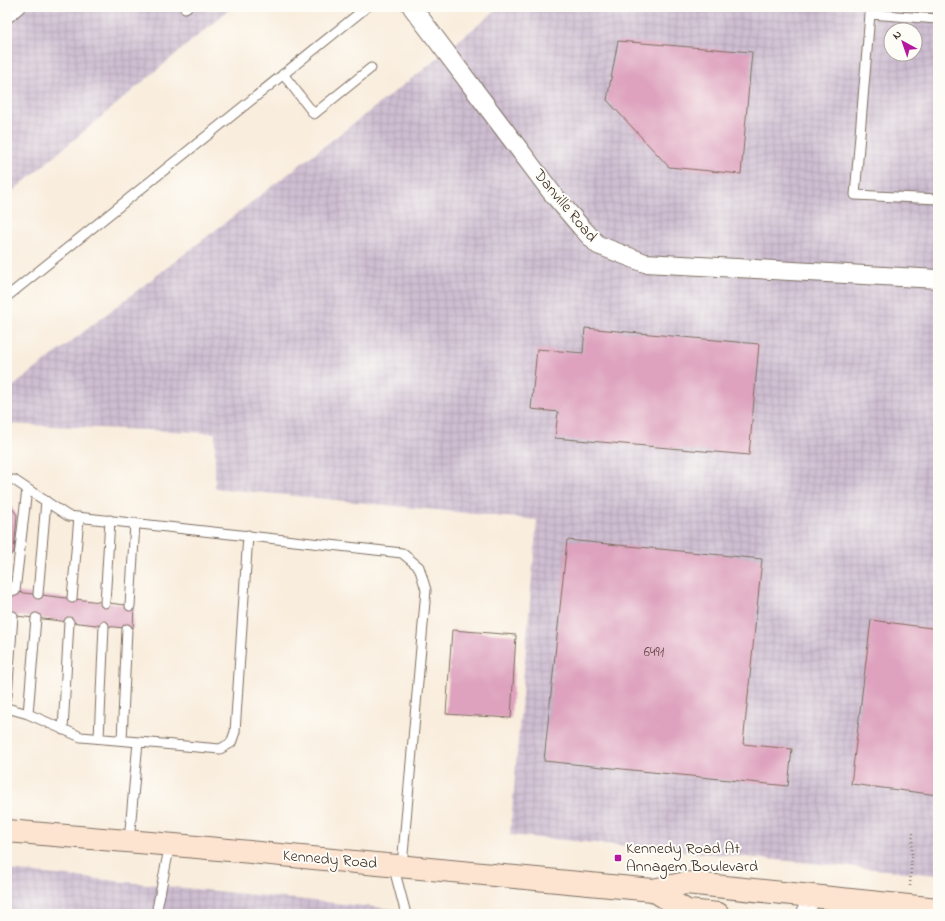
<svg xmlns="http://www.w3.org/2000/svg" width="945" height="921" viewBox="0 0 945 921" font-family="'Indie Flower',sans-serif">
<defs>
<pattern id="industrial-grid" width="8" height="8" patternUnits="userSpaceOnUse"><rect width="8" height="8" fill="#cebed1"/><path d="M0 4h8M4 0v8" fill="none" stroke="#b2a3b3"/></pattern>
</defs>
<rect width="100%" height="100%" fill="#fdfcf7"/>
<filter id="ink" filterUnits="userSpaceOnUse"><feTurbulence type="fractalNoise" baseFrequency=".025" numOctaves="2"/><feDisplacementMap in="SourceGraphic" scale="8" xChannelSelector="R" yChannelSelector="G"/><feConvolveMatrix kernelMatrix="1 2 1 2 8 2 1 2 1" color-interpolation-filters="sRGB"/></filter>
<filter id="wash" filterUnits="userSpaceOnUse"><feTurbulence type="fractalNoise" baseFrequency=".012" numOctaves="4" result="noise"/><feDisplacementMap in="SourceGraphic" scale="16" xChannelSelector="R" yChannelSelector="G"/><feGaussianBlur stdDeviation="0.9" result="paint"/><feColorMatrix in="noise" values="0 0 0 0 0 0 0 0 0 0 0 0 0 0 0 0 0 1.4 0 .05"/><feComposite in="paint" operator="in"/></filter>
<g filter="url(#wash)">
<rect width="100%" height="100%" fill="#f9eddd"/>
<!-- industrial -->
<path fill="url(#industrial-grid)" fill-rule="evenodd" d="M7,7h225l-225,189z
M500,7h438v868l-428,-40 27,-315 -322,-32v-55l-208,-9v-33l417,-322zM891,30h24v24h-24z
M7,870l386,39 43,5h-429z"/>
<g id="blocks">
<!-- building -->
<path fill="#dea2be" d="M618,41l134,11 -11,122 -72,-7 -62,-67z
M585,328l174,16 -10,111 -194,-17 3,-26 -27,-3 6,-60 46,4z
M7,501l10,14 -3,37 -7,6z
M567,540l195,19 -19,185 49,5 -4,37 -244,-25z
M7,591l127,15 -1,23 -126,-14z
M871,620l67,9v166l-87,-11z
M452,630l64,5 -5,83 -65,-4z"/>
</g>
</g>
<g filter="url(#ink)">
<use href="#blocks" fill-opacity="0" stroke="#7e6e61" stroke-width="1"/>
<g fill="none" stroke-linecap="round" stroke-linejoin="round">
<defs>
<path id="service" d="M185,8l2,-1
M7,19l14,-12
M938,19l-68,-5 -15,181 83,4
M283,74l31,40 57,-46
M7,293l2,2 358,-288
M14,480l54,36 334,37 17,14 7,23 -24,276
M15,591l12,-102
M38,594l8,-93
M72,598l7,-81
M105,603l5,-83
M130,606l5,-83
M7,696l6,-80
M7,708l21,6 53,23 139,12 11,-6 4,-11 13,-197
M28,714l8,-96
M63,730l6,-108
M99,738l5,-112
M122,740l5,-111
M129,841l9,-99
M393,865l13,49
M156,914l14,-70"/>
<path id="minor" d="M412,7l140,186 29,34 17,18 47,18 293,16
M807,914l1,-18"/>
<path id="secondary" d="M7,831l179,15 467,44 33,-7 252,26
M653,890l34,21 31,3"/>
</defs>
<!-- service casing -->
<use href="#service" stroke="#7e6e61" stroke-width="11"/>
<!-- minor casing -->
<use href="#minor" stroke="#7e6e61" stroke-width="20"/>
<!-- secondary casing -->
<use href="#secondary" stroke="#7e6e61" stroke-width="24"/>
<!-- path -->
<path stroke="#7e6e61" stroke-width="2.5" stroke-dasharray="1 3" stroke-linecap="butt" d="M910,886l3,-55"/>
<!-- service -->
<use href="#service" stroke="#fff" stroke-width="9"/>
<!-- minor -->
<use href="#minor" stroke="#fff" stroke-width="18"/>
<!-- secondary -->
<use href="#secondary" stroke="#fde4d1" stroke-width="22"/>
</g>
</g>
<!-- markers -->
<rect fill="#b5179e" stroke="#fdfcf7" stroke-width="1.5" x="614" y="854" width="8" height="8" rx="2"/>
<g text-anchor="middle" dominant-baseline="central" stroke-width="4" stroke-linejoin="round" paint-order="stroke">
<!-- number labels -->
<g font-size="14" fill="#644846">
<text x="654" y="652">6491</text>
</g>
<!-- street labels -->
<g font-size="16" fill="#3b2a1e" stroke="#fdfcf7">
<text transform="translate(565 206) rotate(50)">Danville Road</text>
<text transform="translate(330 860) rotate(5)">Kennedy Road</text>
</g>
<!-- poi labels -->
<g font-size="16" fill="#3b2a1e" stroke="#fdfcf7" text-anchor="start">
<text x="626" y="849">Kennedy Road At<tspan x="626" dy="18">Annagem Boulevard</tspan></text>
</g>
</g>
<!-- margin -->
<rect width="945" height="921" fill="none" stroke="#fdfcf7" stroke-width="24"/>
<!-- north arrow -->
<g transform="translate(903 42) rotate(320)"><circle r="19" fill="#fdfcf7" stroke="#afa8a0"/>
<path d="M0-3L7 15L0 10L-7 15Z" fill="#b5179e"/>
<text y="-6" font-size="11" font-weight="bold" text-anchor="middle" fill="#3b2a1e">N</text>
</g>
</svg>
